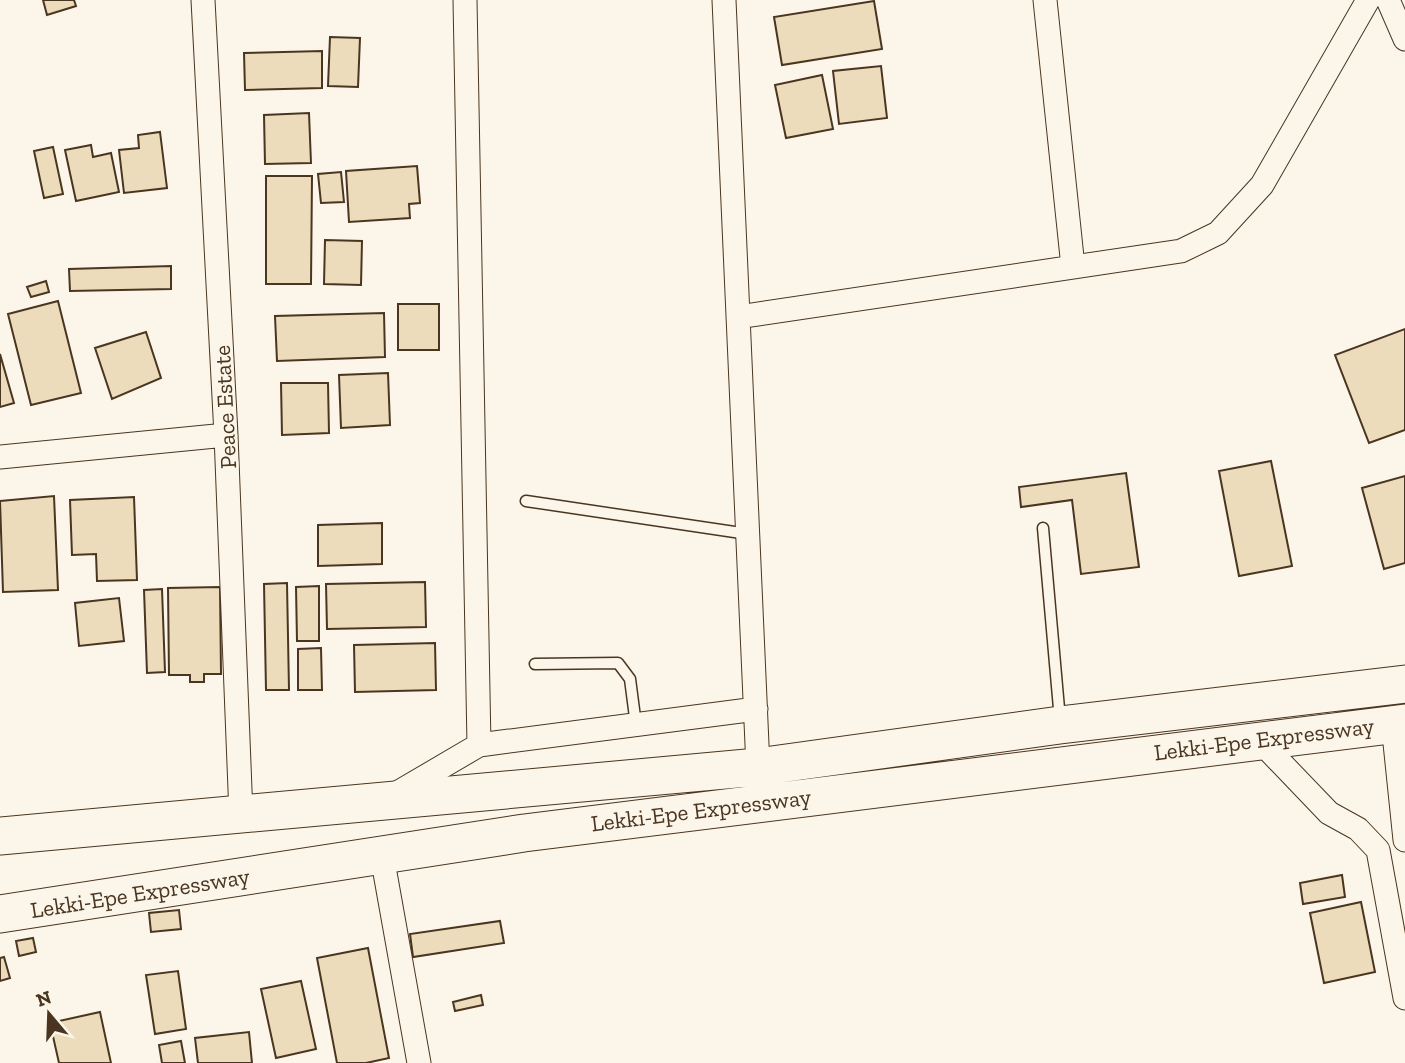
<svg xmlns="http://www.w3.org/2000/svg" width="1405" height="1063" viewBox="0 0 1405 1063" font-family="'Zilla Slab',serif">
<rect width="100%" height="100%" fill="#fbf6e9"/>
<!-- building -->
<path fill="#ecdcbc" stroke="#4a3520" stroke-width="2" d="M43,0h31l2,6 -29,9z
M874,1l8,48 -100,16 -8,-48z
M330,37l30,1 -2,49 -30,-1z
M322,51v37l-77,2 -1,-37z
M881,66l6,52 -48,6 -6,-53z
M822,75l11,54 -47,9 -11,-53z
M309,113l2,50 -46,1 -1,-49z
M160,132l7,56 -43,5 -5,-43 20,-2 -1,-13z
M91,145l2,12 18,-4 8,39 -43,9 -11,-51z
M53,147l10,47 -19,4 -10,-47z
M417,166l3,37 -11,1 1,14 -61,4 -3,-51z
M341,172l3,30 -23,1 -3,-29z
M266,176h46l-1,108h-45z
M325,240l37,1 -1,44 -37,-1z
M171,266v23l-101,2 -1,-22z
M46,281l3,11 -18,5 -4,-10z
M58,301l23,92 -50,12 -23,-91z
M398,304h41v46h-41z
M384,313l1,44 -108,4 -2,-45z
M1405,329v101l-36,13 -34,-88z
M146,332l15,46 -49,21 -17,-51z
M0,354l14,49 -14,4z
M388,373l2,52 -49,3 -2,-53z
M281,383h47l1,50 -47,2z
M1271,461l21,105 -53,10 -20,-105z
M1126,473l13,94 -58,7 -9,-74 -51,7 -2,-20z
M1405,476v87l-21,6 -22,-81z
M54,496l4,94 -55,2 -3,-91z
M134,497l3,83 -40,1 -1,-27 -24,1 -2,-55z
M382,523v41l-64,2v-41z
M425,582l1,45 -99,2 -1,-45z
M287,583l2,107h-23l-2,-106z
M319,586v55h-22l-1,-54z
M220,587l1,87h-17v8h-14v-7h-21l-1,-87z
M162,589l3,83 -18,1 -3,-83z
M119,598l5,43 -45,5 -4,-43z
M435,643l1,47 -81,2 -1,-47z
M321,648l1,42h-24v-41z
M1342,875l3,22 -42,7 -3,-21z
M1361,902l14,70 -51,11 -14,-70z
M179,910l2,19 -30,3 -2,-19z
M500,921l4,22 -91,14 -3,-23z
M33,938l3,14 -17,4 -3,-15z
M368,948l21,110 -23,5h-29l-20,-105z
M4,957l6,21 -10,3v-23z
M178,971l8,58 -31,5 -9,-59z
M301,981l15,68 -40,9 -15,-69z
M481,995l2,10 -28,6 -2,-9z
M100,1012l11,51h-52l-9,-40z
M249,1032l3,31h-54l-3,-25z
M181,1041l4,22h-23l-3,-18z"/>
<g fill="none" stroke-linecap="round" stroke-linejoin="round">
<defs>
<path id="service" d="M526,501l222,33
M1043,528l17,192
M535,664l83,-1 12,16 6,46"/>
<path id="minor" d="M203,0l23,435 15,380
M724,0l34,767
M1045,0l28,267
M1388,0l17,39
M738,317l443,-66 37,-18 44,-48 106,-185
M0,457l226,-22
M1393,724l12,116
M1258,739l71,74 29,16 20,21 27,148
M479,745l277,-36
M392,796l87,-51 -14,-745
M382,856l37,207"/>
<path id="trunk" d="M0,836l758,-69 302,-42 345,-41
M0,914l524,-81 881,-110"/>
</defs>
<!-- service casing -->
<use href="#service" stroke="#4a3520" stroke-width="13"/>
<!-- minor casing -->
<use href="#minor" stroke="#4a3520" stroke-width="25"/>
<!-- trunk casing -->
<use href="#trunk" stroke="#4a3520" stroke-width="39"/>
<!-- service -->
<use href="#service" stroke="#fbf6e9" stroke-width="10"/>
<!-- minor -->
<use href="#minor" stroke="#fbf6e9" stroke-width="23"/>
<!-- trunk -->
<use href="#trunk" stroke="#fbf6e9" stroke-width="37"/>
</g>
<g text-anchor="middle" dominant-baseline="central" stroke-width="5" stroke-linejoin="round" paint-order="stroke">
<!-- street labels -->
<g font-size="23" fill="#4a3520" stroke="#fbf6e9">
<text transform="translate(225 407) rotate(-93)">Peace Estate</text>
<text transform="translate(1264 739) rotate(-7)">Lekki-Epe Expressway</text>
<text transform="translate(701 810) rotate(-7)">Lekki-Epe Expressway</text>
<text transform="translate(140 893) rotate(-9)">Lekki-Epe Expressway</text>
</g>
</g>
<!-- north arrow -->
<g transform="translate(49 1014) rotate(341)" stroke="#fbf6e9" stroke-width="5" paint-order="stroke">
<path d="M0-5L12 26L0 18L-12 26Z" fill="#4a3520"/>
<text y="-10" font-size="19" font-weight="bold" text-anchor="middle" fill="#4a3520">N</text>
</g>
</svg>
